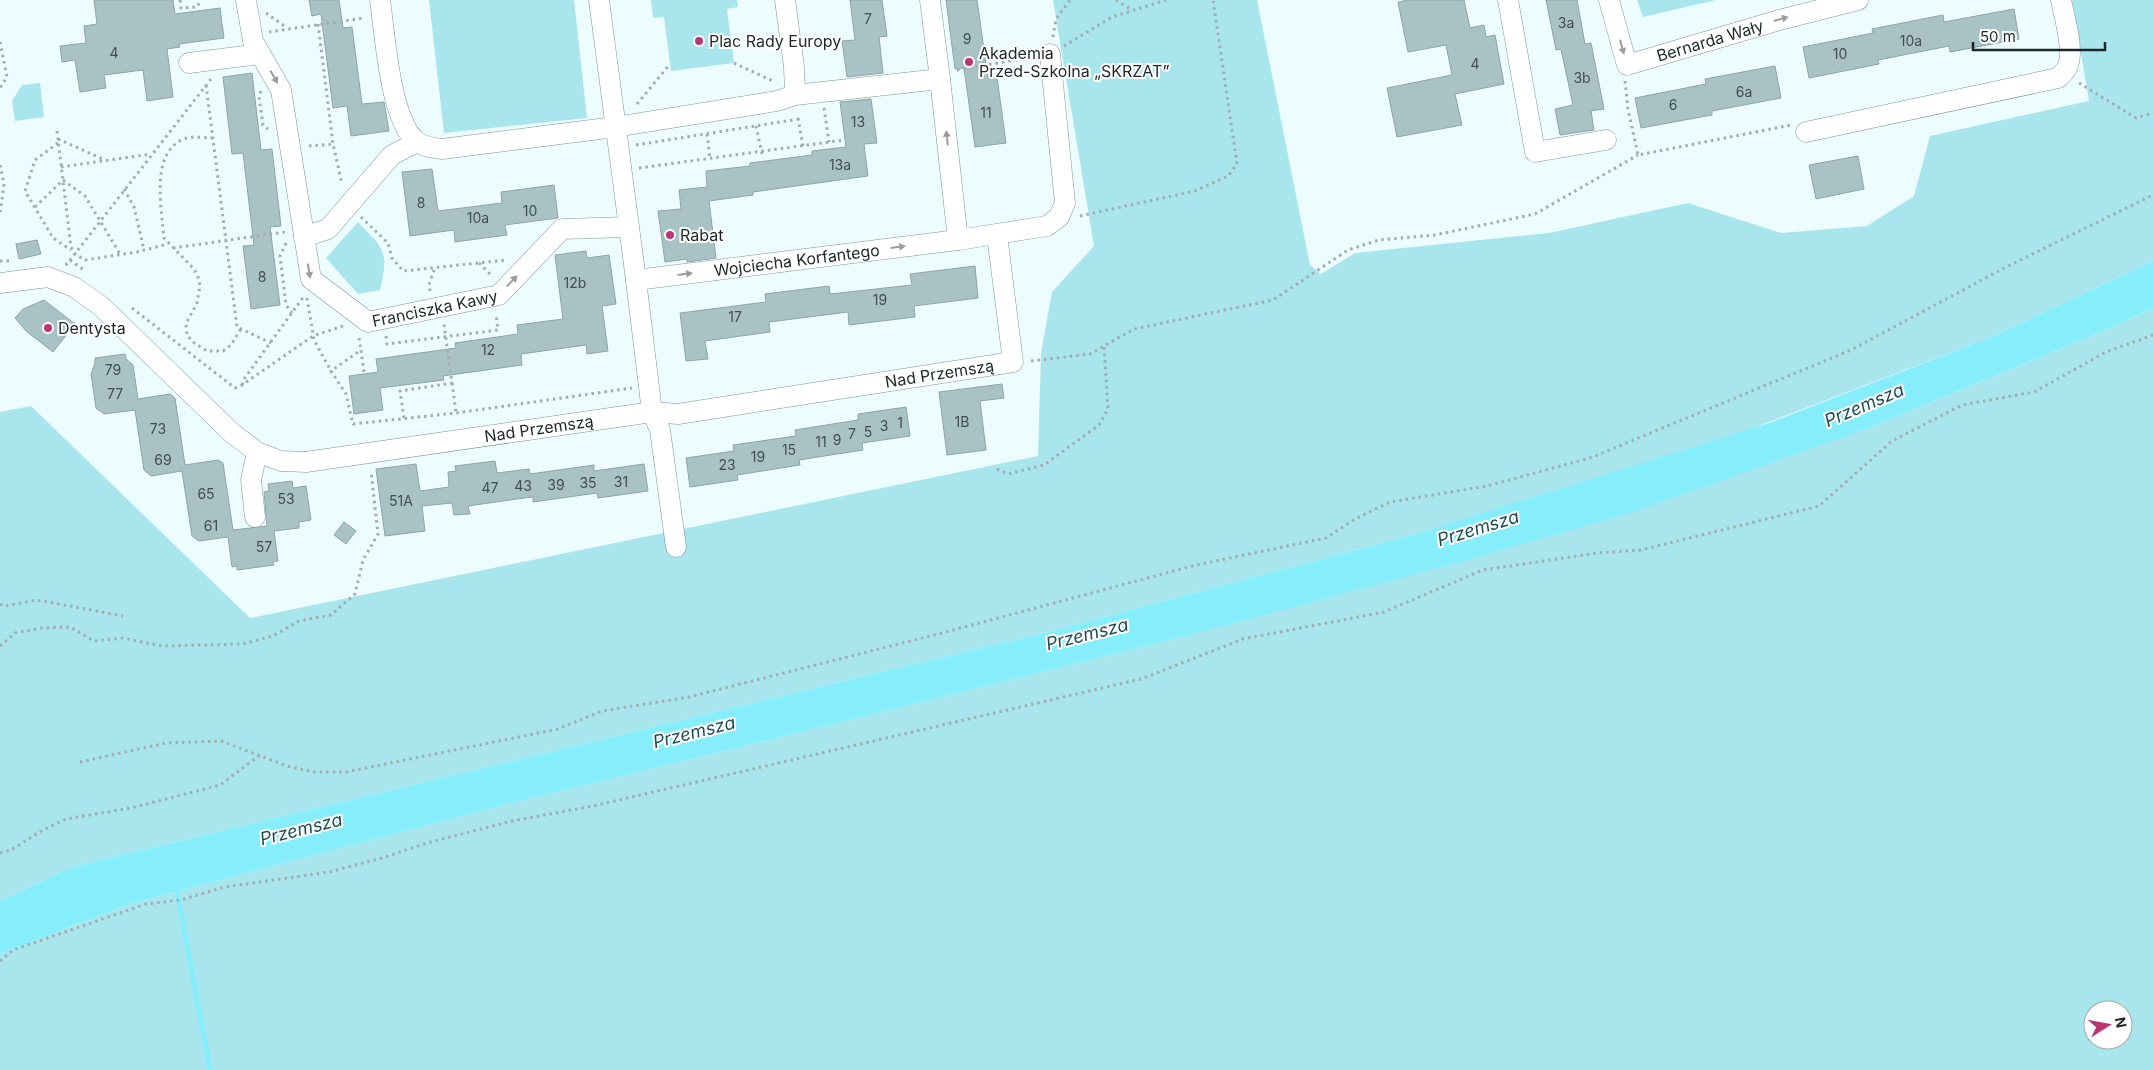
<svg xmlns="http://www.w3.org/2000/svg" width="2153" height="1070" viewBox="0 0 2153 1070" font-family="Inter,sans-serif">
<rect width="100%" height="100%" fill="#edfdff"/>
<!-- green -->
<path fill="#a8e5ed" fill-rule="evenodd" d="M429,0h145l13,118 -143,15z
M651,0h86l1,7 -11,2 7,54 -63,8 -7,-54 -11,1z
M1053,0h204l53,265 11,9 34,-21 194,-20 139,-30 93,30 86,-7 47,-30 16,-60 159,-35 -17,-101h81v261l-159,75 -285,109 -293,89 -368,98 -976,235 -72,34v-489l31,-6 219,212 788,-162 3,-103 11,-61 42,-46z
M1637,0h79l-73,17z
M40,83l4,34 -29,4 -3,-20 10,-16z
M358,222c27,28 31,29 22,68l-22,4 -32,-36z
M2153,308v762h-2153v-116l129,-50 371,-98 407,-100 283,-71 676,-206 237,-98zM2093,1010h30v30h-30z"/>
<!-- water -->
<path fill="#86eefb" d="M2153,261v47l-50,23 -237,98 -233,83 -173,50 -270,73 -283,71 -407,100 -371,98 -129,50v-53l72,-34 976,-235 368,-98 353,-111 225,-87z"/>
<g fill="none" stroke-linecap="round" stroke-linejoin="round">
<!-- stream -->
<path stroke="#86eefb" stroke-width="5" d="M176,886l34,184"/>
</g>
<!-- building -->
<path fill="#a9c2c5" stroke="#8ca5a8" d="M94,0h79l2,14 45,-6 4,30 -45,6 1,3 -13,2 6,48 -26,4 -4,-31 -39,5 2,13 -26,4 -5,-32 -13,2 -2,-16 26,-3 -2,-17 13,-2z
M309,0h30l4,28 9,-1 10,77 22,-2 5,29 -38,5 -4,-30 -14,2 -12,-94 -9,2z
M850,0h32l5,36 -8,1 4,36 -36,4 -5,-36 13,-1z
M946,0h31l11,78 9,-1 9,66 -31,4 -11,-79 -9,1z
M1408,0h56l6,28 14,-3 2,12 9,-2 9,49 -49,10 7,31 -65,12 -10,-49 65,-13 -6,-30 -38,7 -10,-50z
M1546,0h31l8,44 6,-1 13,66 -13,2 3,19 -34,5 -5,-26 18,-4 -12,-56 -5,1z
M2014,9l5,30 -69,13 -1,-6 -71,14 1,4 -70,14 -6,-31 70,-14 -1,-4 71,-14 1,7z
M1775,66l6,32 -69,13v4l-71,13 -6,-30 71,-14 -1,-5z
M252,73l9,77 11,-1 9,77 -11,1 10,78 -29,4 -8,-63 11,-1 -11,-92 -11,1 -9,-77z
M871,99l6,44 -13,1 4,32 -115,16v3l-44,6 7,57 -29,4v-3l-22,3 -7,-51 23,-2 -2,-19 28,-3 -1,-16 44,-5v-3l62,-8v-4l34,-4 -6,-45z
M1858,156l6,33 -48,10 -7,-34z
M432,169l6,42 64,-8 -1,-11 53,-7 4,33 -53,7 2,10 -52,7 -1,-12 -44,6 -8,-64z
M37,240l4,14 -22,5 -3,-15z
M586,251l1,7 22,-3 7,49 -14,2 6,45 -21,3 -1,-9 -65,9 1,11 -79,11 1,4 -64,8 3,22 -29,4 -5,-38 29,-4 -2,-13 80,-11 -1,-5 63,-9 -1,-9 46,-6 -8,-64z
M975,266l3,32 -64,8 1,11 -66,8 -1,-13 -79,10 1,10 -65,9 3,18 -22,2 -6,-48 86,-11 -1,-8 64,-8 1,8 82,-9 -2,-11z
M44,300l31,24 -22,28 -27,-21 -11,-13 8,-9z
M125,354l1,5 7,6 5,34 32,-5 5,4 10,67 33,-5 5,3 10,67 34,-4 -3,-34 5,-1 -1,-7 24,-3 1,7 13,-2 5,34 -12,2v6l-25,3 4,30 -5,1 1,3 -37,5v-4l-5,1 -4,-30 -29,4 -7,-5 -10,-65 -31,5 -7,-6 -9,-60 -31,4 -8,-6 -5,-34 4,-11v-5z
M1002,384l2,14 -24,3 6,49 -39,5 -8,-63z
M906,407l4,29 -48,7 1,7 -64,10 1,5 -63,10 1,5 -48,7 -4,-29 48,-7 -1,-6 63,-9 -1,-6 63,-10v-6z
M495,461l2,12 32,-4 1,5 64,-9v6l50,-7 4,27 -50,7 -1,-5 -64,9v-5l-16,2 -49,7 2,8 -16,1 -2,-12 -30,3 3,25 -40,5 -9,-67 40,-5 4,27 29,-4 -1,-15 8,-1 -1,-5z
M344,522l12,9 -10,13 -12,-9z"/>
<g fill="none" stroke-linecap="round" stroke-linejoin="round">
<defs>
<g id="minor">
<path id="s1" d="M246,0l7,41 28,49 30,189 57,43 131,-27 63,-66 66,-2"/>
<path d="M380,0c5,35 10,119 36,141 7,6 18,7 26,8l173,-22 162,-26 18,-6 -1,-28 -9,-67"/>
<path d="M599,0l37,280 16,132 8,18 16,117"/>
<path d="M1508,0l27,152 71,-12"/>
<path id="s2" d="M1609,0l18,65 152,-45 79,-20"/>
<path d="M189,63l71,-9"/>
<path d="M795,95l145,-16 -10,-79"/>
<path d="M1806,132l252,-54c5,-5 10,-9 11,-16 4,-16 -5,-46 -8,-62"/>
<path d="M304,237l24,-8 64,-74 25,-13"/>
<path d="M958,240l89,-14 12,-9 6,-14 -15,-149"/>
<path id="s3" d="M636,280l322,-40 -18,-161"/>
<path id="s4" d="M0,283l48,-6 26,10 27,19 131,127 25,19 24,9 25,1 346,-50 26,2 335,-52 -16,-127"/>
<path d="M255,517l-4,-37 6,-28"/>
</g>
</defs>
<!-- minor casing -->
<use href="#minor" stroke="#7d9598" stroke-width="21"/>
<!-- path -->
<path stroke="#a0aeaf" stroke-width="3" stroke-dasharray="2.5 4" stroke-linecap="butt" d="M180,0l1,8 16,-1 4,-7
M1116,0l16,10
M266,13l21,15
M318,24l15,120 9,40
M269,32l95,-14
M1053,37l3,-18 14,-19
M0,42l7,35 -7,11
M1064,46l48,-29 54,-17
M734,63l41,19
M957,70l76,-13
M1625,81l3,28 10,46 153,-30
M2079,83l57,35 17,-5
M206,85l31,242 34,16
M261,91l-2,6 4,28 5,4
M637,104l33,-40
M824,108l5,34
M798,118l5,28
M756,126l7,32
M57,131l14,116 4,7 10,6 52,-8 31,-8
M707,134l3,25
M213,138c-10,0 -22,-3 -31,2 -32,14 -20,71 -18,98l30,31 4,8 2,9 -3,17 -11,21 1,11 6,7 14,9h16l8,-6 10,-16
M58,139l47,21
M58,143l-23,17 -10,31 28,47 18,12
M636,145l163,-26
M309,146l24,-2
M0,165l4,19 -4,29
M61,167l90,-13
M639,168l205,-28
M124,189l10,18 10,43
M35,207l28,-27 22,16 35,58
M1080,216l115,-25 33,-15 9,-12 -24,-164
M361,217l27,26 4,15 11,13 103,-11
M286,243l-6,13 6,49 6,8
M173,248l112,-16
M70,260l14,10
M0,261h11
M479,263l13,13
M65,264h2l144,-185
M430,291l-1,-6 6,-18
M307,298l7,42 17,31
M132,308l103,80 7,-3 71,-49 30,-10
M386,336l1,8 111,-14 -2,-16
M359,338l2,12
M1031,361l59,-7 44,-25 139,-29 75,-50 31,-10 56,-5 100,-21 103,-59
M364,372l-3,-22 -30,21 15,23 7,30 103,-11 176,-25
M452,383l4,30
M242,385l2,-6 60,-83
M404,418l-4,-27 52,-8 -8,-59
M997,469l11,5 36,-9 55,-40 9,-16 -4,-64
M0,604l4,2 33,-6 86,16
M0,646l15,-13 27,-5 28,-1 24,14 29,-3 39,8 81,-2 30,-8 26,-15 32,-6 24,-21 8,-34 15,-26 -7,-63
M80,762l86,-19 55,-2 66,25 26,6h33l212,-43 44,-18 87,-14 253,-64 254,-68 130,-27 29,-19 35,-17 97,-16 103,-28 261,-108 157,-84 145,-71
M0,853l11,-3 32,-20 23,-11 65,-11 89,-23 40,-30
M0,961l13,-11 133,-46 34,-4 45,-13 104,-15 53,-14 45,-15 85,-22 81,-15 548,-127 102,-40 141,-27 99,-42 114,-17 44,-3 178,-44 73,-65 70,-36 72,-13 72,-40 47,-17"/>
<!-- minor -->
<use href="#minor" stroke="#fff" stroke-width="20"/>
</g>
<!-- one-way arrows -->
<defs><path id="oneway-solid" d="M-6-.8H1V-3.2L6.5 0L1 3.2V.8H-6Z" transform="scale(1.25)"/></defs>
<g fill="#9a9e9e">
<use href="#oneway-solid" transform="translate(1781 19) rotate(-16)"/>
<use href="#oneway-solid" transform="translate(1622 47) rotate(75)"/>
<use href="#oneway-solid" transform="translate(274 77) rotate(60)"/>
<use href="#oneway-solid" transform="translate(947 138) rotate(-96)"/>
<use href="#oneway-solid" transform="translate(898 247) rotate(-7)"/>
<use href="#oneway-solid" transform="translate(309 271) rotate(81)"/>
<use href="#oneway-solid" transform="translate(685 274) rotate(-7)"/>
<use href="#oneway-solid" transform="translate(512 281) rotate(-46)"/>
</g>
<!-- markers -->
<g fill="#bb3474" stroke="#fff" stroke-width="2">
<circle cx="699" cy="41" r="5"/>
<circle cx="969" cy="62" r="5"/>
<circle cx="670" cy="235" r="5"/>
<circle cx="48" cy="328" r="5"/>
</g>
<g text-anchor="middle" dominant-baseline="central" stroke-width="4" stroke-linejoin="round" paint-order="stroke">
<!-- number labels -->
<g font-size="14" fill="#414e4f">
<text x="868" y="18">7</text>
<text x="1566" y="22">3a</text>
<text x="967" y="38">9</text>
<text x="1911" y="40">10a</text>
<text x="114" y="52">4</text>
<text x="1840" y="53">10</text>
<text x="1475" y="63">4</text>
<text x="1582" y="77">3b</text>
<text x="1744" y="91">6a</text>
<text x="1673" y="104">6</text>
<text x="986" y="112">11</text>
<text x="858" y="121">13</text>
<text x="840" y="164">13a</text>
<text x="421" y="202">8</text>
<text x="530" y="210">10</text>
<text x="478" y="217">10a</text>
<text x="262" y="276">8</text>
<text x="575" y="282">12b</text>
<text x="880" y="299">19</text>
<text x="735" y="316">17</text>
<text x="488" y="349">12</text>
<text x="113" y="369">79</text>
<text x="115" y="393">77</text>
<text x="962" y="421">1B</text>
<text x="900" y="422">1</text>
<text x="884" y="425">3</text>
<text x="158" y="428">73</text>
<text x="868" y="431">5</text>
<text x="852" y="433">7</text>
<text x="837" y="439">9</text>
<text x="821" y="441">11</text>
<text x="789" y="449">15</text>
<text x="758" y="456">19</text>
<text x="163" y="459">69</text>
<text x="727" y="464">23</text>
<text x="621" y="481">31</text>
<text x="588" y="482">35</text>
<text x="556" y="484">39</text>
<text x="523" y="485">43</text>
<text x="490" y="487">47</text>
<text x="206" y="493">65</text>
<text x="286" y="498">53</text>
<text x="401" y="500">51A</text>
<text x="211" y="525">61</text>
<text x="264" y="546">57</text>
</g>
<!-- poi labels -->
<g font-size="16" fill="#1e2728" stroke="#fff" text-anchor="start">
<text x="709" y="41">Plac Rady Europy</text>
<text x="979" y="53">Akademia<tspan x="979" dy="18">Przed-Szkolna „SKRZAT”</tspan></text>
<text x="680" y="235">Rabat</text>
<text x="58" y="328">Dentysta</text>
</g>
<!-- street labels -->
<g font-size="16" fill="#1e2728" stroke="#fff">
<text stroke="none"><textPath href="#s2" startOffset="154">Bernarda Wały</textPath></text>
<text stroke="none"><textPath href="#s3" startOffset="162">Wojciecha Korfantego</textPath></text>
<text stroke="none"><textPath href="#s1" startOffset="429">Franciszka Kawy</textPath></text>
<text stroke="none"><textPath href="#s4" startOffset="1014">Nad Przemszą</textPath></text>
<text stroke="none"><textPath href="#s4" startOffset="609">Nad Przemszą</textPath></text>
</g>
<!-- water labels -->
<g font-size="18" font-style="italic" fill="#1e4d53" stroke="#fff">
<text transform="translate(1864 405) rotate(-23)">Przemsza</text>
<text transform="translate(1478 528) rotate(-17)">Przemsza</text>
<text transform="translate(1087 634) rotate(-14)">Przemsza</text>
<text transform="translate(694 732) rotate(-14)">Przemsza</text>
<text transform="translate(301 829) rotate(-14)">Przemsza</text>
</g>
</g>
<!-- north arrow -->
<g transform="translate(2108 1025) rotate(79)"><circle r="24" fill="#ffffff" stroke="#a5a9a9"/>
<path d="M0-4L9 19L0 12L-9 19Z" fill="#bb3474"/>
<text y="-8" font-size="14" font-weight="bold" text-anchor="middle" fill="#1e2728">N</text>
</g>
<!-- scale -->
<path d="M1973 42v8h132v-8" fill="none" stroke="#1e2728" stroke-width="2.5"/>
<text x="1980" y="42" font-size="15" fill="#1e2728" stroke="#ffffff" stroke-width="4" paint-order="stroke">50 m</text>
</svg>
